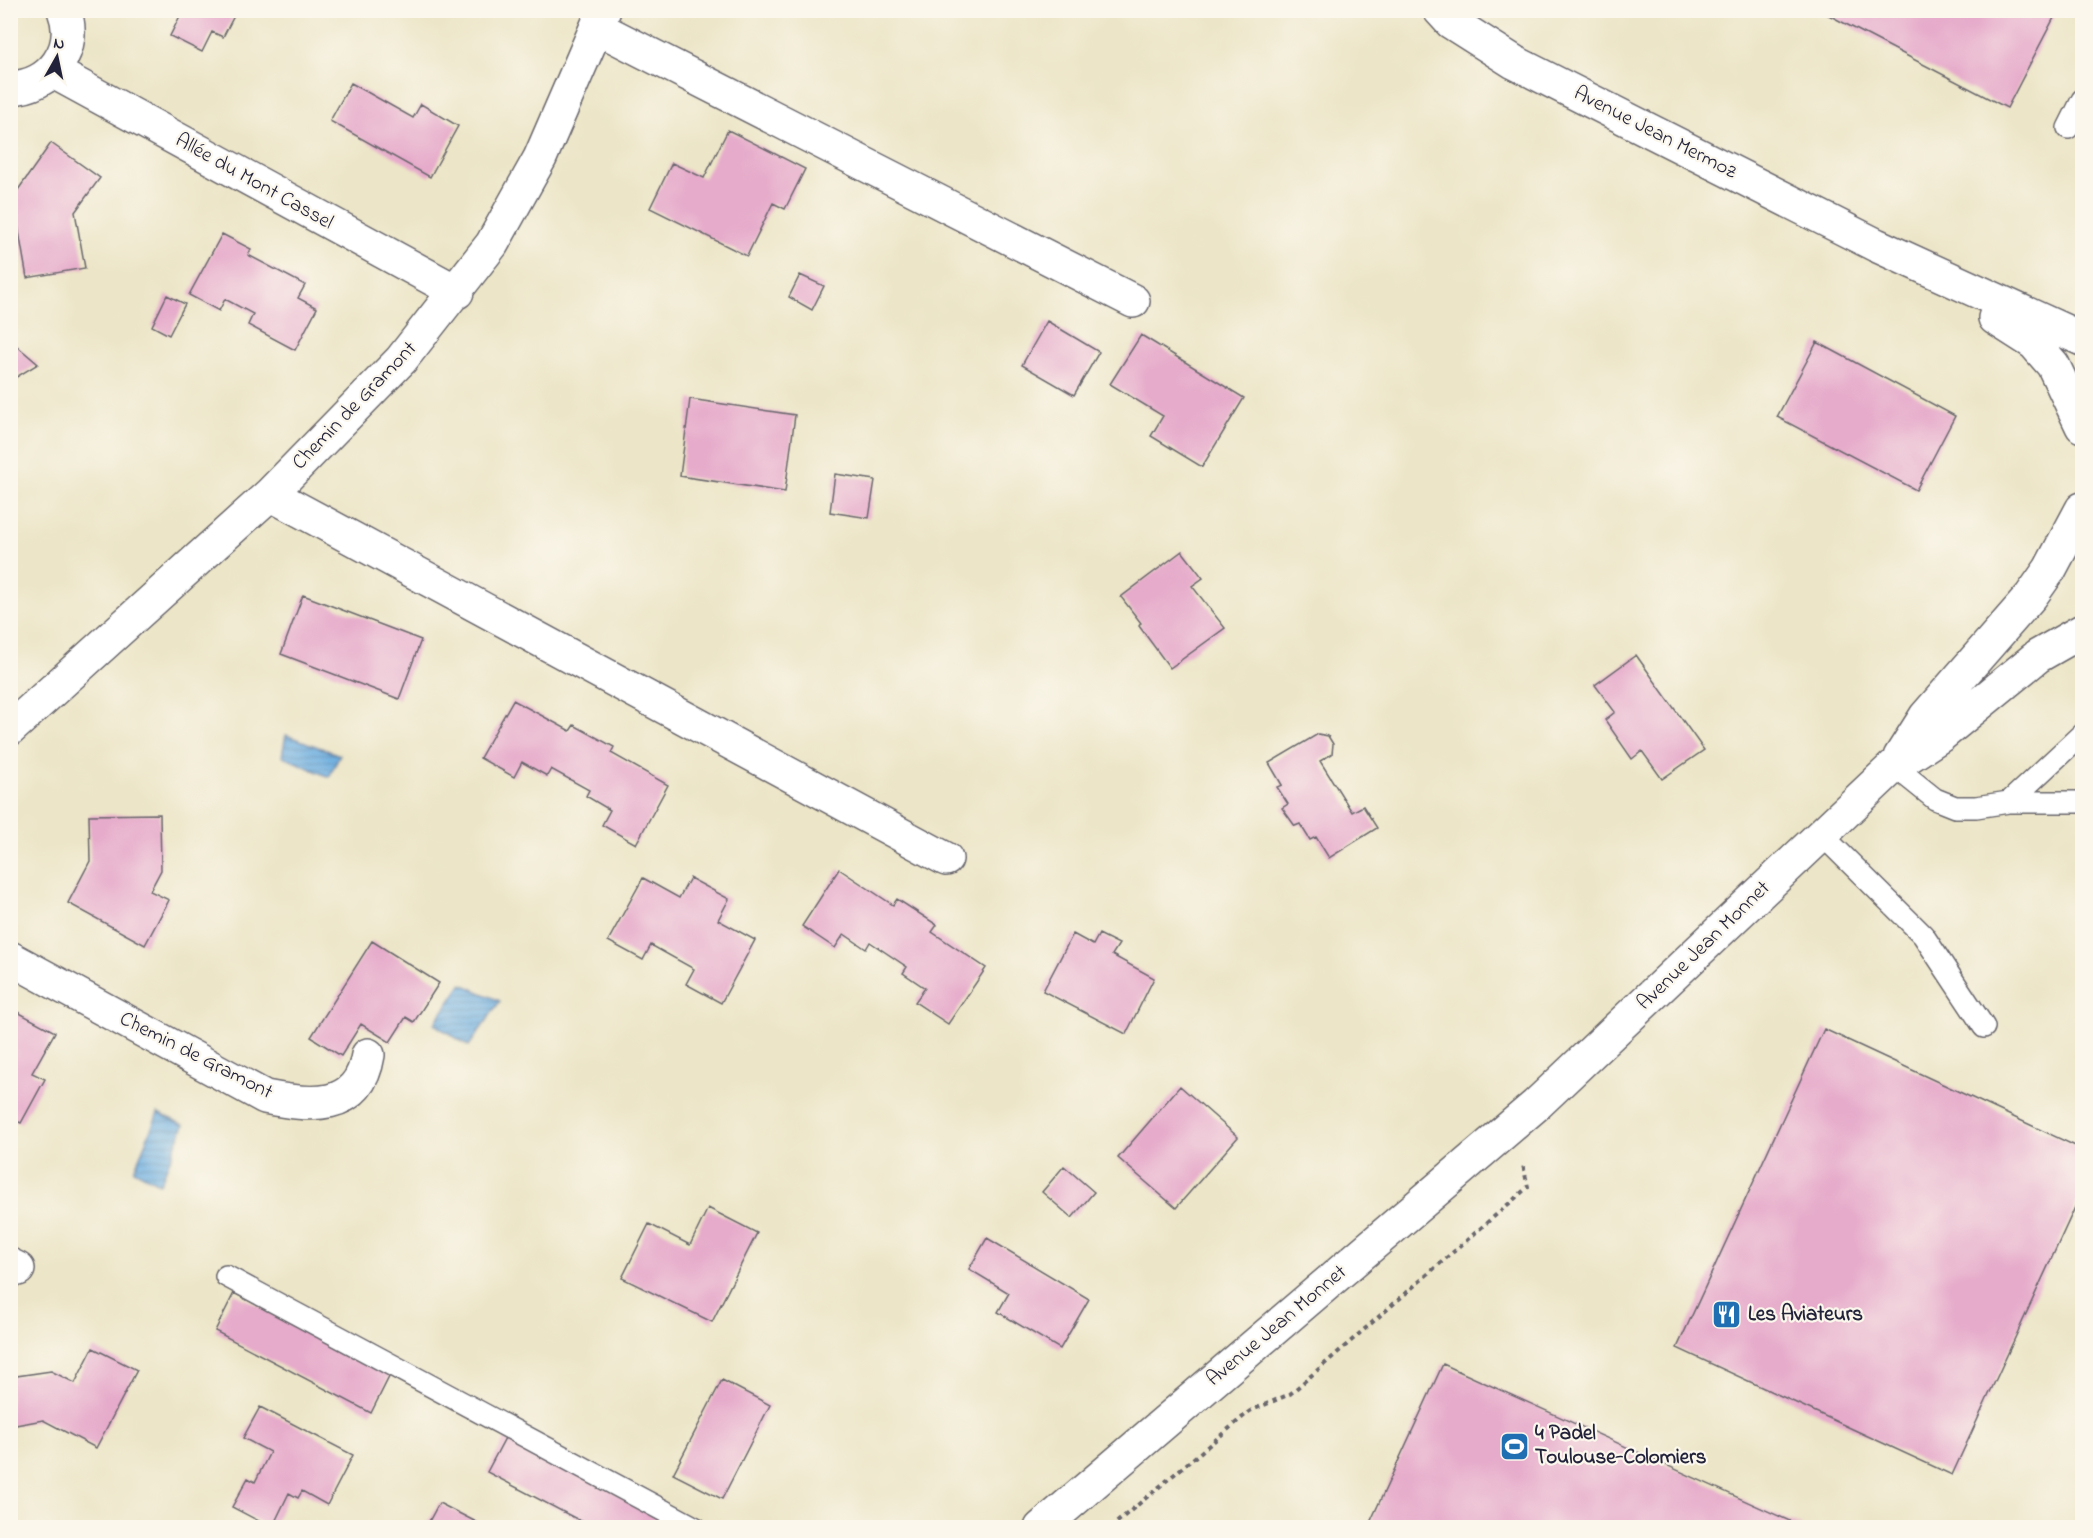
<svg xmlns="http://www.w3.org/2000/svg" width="2093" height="1538" viewBox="0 0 2093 1538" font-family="'Indie Flower',sans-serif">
<defs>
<pattern id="water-rules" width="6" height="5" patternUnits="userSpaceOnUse" patternTransform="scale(1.5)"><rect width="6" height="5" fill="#6bade0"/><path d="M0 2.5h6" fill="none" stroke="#588cb7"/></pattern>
</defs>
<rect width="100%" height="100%" fill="#fbf7ec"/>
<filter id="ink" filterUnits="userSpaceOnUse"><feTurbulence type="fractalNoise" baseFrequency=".0167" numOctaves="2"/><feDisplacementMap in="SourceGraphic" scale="12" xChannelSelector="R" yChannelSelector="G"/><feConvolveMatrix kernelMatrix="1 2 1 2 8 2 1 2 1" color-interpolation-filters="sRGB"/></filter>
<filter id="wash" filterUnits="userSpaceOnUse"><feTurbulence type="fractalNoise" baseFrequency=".008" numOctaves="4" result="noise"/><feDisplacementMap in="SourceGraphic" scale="24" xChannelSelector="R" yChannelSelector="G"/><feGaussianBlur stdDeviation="1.35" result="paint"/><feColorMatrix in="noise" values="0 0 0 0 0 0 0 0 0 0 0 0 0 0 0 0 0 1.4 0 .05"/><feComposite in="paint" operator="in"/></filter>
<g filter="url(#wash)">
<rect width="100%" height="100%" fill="#ece5c7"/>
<!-- water -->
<path fill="url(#water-rules)" stroke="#46688e" stroke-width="1.5" d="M286,735l54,20 -11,22 -47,-21z
M462,984l38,17 -31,45 -35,-22z
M158,1113l26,12 -24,59 -26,-14z"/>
<g id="blocks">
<!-- building -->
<path fill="#e6aaca" d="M183,10h54l-14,27 -11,-5 -10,20 -32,-16z
M1819,10h239l-51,98z
M351,83l62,35 8,-14 37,22 -28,51 -100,-56z
M728,130l77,39 -20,40 -12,-6 -26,53 -97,-48 22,-45 32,15z
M51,143l49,35 -25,34 10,56 -58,10 -14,-81z
M222,234l29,15 -3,6 57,30 -7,13 19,10 -22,42 -47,-25 5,-11 -28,-15 -6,12 -30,-16z
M800,275l24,11 -12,24 -23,-13z
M167,295l18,9 -16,31 -17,-9z
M1047,321l52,31 -25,43 -52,-30z
M1141,335l103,63 -42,69 -51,-31 12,-20 -53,-32z
M10,340l28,24 -28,17z
M1817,342l138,74 -39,74 -139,-73z
M690,399l105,16 -10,77 -105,-16z
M835,474l40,6 -6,38 -39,-6z
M1182,551l21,27 -11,8 33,42 -55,40 -31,-42 2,-3 -20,-26z
M303,595l118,45 -22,59 -118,-45z
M1636,655l68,95 -42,29 -20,-28 -10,8 -27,-39 10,-8 -20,-27z
M513,700l57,31 4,-6 40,22 -3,6 57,32 -32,59 -34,-19 8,-15 -24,-14 3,-6 -38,-21 -4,7 -25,-14 -8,15 -34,-19z
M1318,734l10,2 5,8 -1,10 -12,7 32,51 11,-6 14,22 -48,30 -13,-21 -6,3 -10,-16 -5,2 -13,-18 6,-4 -11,-17 5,-2 -13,-22z
M160,814l1,56 -11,21 19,9 -24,45 -77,-42 22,-42 -1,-46z
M839,869l54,36 4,-6 40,26 -5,7 54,36 -38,56 -33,-22 10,-14 -22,-15 4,-6 -37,-25 -4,7 -22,-15 -9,14 -33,-22z
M643,878l36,20 11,-20 39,21 -11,21 37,20 -34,63 -35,-19 8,-15 -43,-24 -8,15 -35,-19z
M1073,934l20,11 6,-11 20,10 -7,11 42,23 -28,56 -83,-43z
M372,941l67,42 -25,39 -8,-5 -16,25 -29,-18 -20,32 -30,-19z
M10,1008l45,24 -23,41 13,6 -24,44 -11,-5z
M1824,1029l258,120v43l-130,283 -275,-127z
M1180,1086l58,51 -62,71 -58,-50z
M1064,1166l30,26 -22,26 -30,-26z
M708,1208l49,25 -45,89 -90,-44 27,-54 41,21z
M987,1238l102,61 -29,50 -62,-37 11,-19 -40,-24z
M234,1293l156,82 -19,38 -156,-82z
M93,1348l44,22 -41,78 -53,-28 -33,6v-49l41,-6 24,12z
M1443,1364l360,163h-435z
M722,1380l48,25 -48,94 -49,-25z
M260,1407l93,48 -26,50 -25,-14 -4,7 -9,-5 -17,35 -40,-21 16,-29 7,4 15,-30 -27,-14z
M506,1436l176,91h-90l-105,-55z
M439,1503l47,24h-60z"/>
</g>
</g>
<g filter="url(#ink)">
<use href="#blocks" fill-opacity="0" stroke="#69666c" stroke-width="1.5"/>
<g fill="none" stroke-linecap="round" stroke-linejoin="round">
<defs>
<path id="service" d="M2068,128l14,-28
M1894,766l41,33 20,8h21l33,-5h73
M2009,802l73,-68
M1821,834l102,101 61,92
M226,1276l470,252"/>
<path id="minor" d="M1440,10l11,12 63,40 362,183 206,94
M598,28l535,273
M52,71l405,221
M10,88c41,-1 69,-39 54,-78
M1995,318l39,25 19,22 29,61
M270,494l676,365
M10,729l260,-235 131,-134 91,-116 48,-86 64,-148
M1900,757l26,-41 105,-120 19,-27 32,-60
M10,958l255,139c45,9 94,15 103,-42
M10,1265l8,4
M1041,1528l495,-423 358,-339 46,-30 98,-80 44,-25"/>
</defs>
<!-- service casing -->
<use href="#service" stroke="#69666c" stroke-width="24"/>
<!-- minor casing -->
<use href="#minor" stroke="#69666c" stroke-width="36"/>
<!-- path -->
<path stroke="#69666c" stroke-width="4" stroke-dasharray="4.5 4.5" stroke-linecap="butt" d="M1110,1528l140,-117 40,-17 238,-207 -5,-22"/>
<!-- service -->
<use href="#service" stroke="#fff" stroke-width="21"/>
<!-- minor -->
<use href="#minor" stroke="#fff" stroke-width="33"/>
</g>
</g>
<!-- icons -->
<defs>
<symbol id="restaurant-square" viewBox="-11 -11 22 22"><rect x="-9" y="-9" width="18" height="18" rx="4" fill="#1f6fb2" stroke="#fbf7ec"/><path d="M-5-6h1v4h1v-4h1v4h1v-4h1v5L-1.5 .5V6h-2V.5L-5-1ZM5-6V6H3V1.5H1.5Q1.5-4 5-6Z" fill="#fff"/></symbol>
<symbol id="stadium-square" viewBox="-11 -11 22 22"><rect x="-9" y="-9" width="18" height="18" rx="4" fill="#1f6fb2" stroke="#fbf7ec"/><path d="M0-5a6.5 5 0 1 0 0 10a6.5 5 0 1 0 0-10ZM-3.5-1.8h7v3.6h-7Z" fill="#fff"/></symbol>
</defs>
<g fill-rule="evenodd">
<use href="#restaurant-square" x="1710" y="1298" width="33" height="33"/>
<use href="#stadium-square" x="1498" y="1430" width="33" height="33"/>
</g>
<g text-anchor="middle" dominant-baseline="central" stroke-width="4.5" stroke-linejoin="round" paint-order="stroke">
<!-- street labels -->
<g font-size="21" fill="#22223b" stroke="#fbf7ec">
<text transform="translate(1655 133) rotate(27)">Avenue Jean Mermoz</text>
<text transform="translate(254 182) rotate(29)">Allée du Mont Cassel</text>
<text transform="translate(355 406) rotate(-46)">Chemin de Gramont</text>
<text transform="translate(1704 946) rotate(-44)">Avenue Jean Monnet</text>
<text transform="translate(196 1056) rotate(27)">Chemin de Gramont</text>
<text transform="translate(1277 1326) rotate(-40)">Avenue Jean Monnet</text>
</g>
<!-- poi labels -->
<g font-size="21" font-weight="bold" fill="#22223b" stroke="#fbf7ec" text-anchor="start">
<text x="1748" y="1315">Les Aviateurs</text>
<text x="1535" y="1434">4 Padel<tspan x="1535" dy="24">Toulouse-Colomiers</tspan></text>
</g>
</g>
<!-- margin -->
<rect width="2093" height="1538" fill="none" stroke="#fbf7ec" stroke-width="36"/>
<!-- north arrow -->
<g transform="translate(57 57) rotate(9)" stroke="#fbf7ec" stroke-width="4.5" paint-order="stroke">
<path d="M0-4.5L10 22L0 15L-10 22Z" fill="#22223b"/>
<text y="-9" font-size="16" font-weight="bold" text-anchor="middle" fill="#22223b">N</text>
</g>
</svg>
